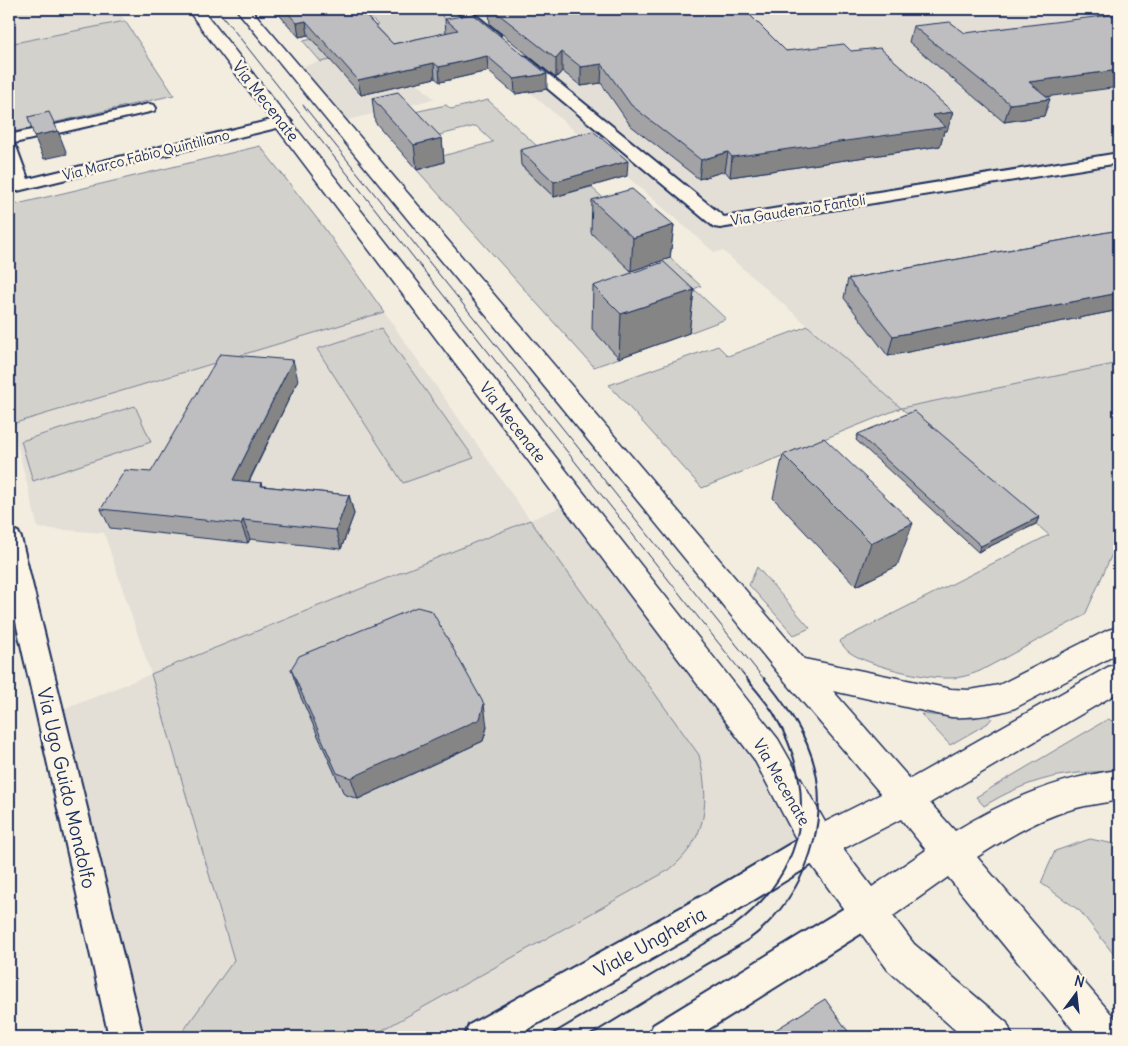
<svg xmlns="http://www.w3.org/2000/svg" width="1128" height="1046" viewBox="0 0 1128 1046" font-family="Delius,sans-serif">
<rect width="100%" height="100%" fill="#f3ede0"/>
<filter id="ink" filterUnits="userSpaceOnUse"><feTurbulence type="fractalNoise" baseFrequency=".02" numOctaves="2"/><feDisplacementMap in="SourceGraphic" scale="10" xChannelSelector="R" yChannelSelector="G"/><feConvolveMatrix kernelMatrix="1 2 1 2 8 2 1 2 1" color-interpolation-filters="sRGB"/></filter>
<g filter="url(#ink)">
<!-- built -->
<path fill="#e3dfd6" d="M9,9h108l8,12 -116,23z
M434,9h685v354l-218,45 -178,-157 -9,1z
M382,48l52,51 -95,23 -46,-54z
M384,312l146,208 42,-18 242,341 -341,194h-341l-77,-324 96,-39 -47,-141 -66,-5 -26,-104z"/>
<!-- green -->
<path fill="#d3d1cc" stroke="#778095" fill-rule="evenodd" d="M361,9h73l25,22 -138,31 -18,-21 75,-16z
M125,21l49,74 -165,38v-89z
M488,100l52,49 -19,17 33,31 37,-10 110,99 -7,3 32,30 -37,14 -96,-5 26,30 -25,9 -177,-197 27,-8 -5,-5 54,-15 -17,-16 -53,13 -22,-24 45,-10 5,4z
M260,146l62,79 62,87 -372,112 -3,-10v-208z
M808,326l93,82 218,-45v185l-7,6 -4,9 -23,52 -105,56c-10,4 -19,7 -30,7 -25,1 -81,-12 -101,-26 -4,-3 -7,-8 -10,-11l210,-106 -148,-127 -199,80 -93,-103 109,-39 10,10z
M381,328l93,130 -71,25 -86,-134z
M135,406l16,36 -118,39 -12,-40z
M530,520l169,235c11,46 9,84 -30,115l-299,167h-191l55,-77 -83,-286zM435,635l52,92 -4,14 -125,58 -14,-5 -45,-101 8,-14z
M757,567l53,61 -16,7 -45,-50z
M921,714l32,3 35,-3 4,4 -4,5 -38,22z
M1108,719l11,5v48c-52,-2 -91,7 -135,34l-8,-9z
M1090,839l29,6v116l-39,-50 -39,-28 14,-32z"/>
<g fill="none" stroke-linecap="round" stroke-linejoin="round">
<defs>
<path id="street" d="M454,9h14l32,26 -2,3h-10z
M522,56l5,1 197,160 395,-64v10l-399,65 -6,-1 -197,-164 -2,-3z
M149,104l5,1 2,3 -2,3 -144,33 5,2 2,3 11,30 256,-62 5,2 3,3 -3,3 -280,68v-10l4,-1 -4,-11v-36z
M9,529l9,3 3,6 122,499h-34l-100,-446z
M818,829l11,5 4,10 -4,10 -98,60 -217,123h-50l5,-12 240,-133 98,-58z
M867,896l11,5 5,11 -5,11 -182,114h-48l5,-12 203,-124z"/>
<path id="secondary" d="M187,9h15l576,730 47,83 56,-28 -102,-120 -543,-665h15l553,650 147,30 19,1 29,-5 109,-55 11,-3v26l-104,55c-21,7 -42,10 -64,9l-118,-26 77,88 198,-112 11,-4v29l-189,111 25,28c51,-31 105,-54 164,-61v30c-11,2 -23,4 -34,6 -39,8 -75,30 -108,51l142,166v14h-40l-131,-160 -55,39 21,28 93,79 6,14h-50l-75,-67 -83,-114 -51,-97zM901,819l25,31 -54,37 -29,-38z"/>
</defs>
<!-- street casing -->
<use href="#street" stroke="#1b2f5e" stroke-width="4"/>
<!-- secondary casing -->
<use href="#secondary" stroke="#1b2f5e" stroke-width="3"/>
<!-- street -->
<use href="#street" fill="#fcf5e5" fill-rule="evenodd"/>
<!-- secondary -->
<use href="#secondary" fill="#fcf5e5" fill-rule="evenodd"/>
<!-- tram-far1 -->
<path stroke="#1b2f5e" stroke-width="1" d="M217,9l530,670
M303,105l461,574"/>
<!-- tram -->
<path stroke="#1b2f5e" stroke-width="2" d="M547,1037l184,-109c75,-55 90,-134 43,-214 -8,-13 -19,-25 -28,-36
M587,1037c38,-23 75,-46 113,-69 21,-13 45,-23 64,-41 48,-46 70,-120 43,-183 -11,-25 -27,-46 -43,-66"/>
</g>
<!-- wall -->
<path fill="#a3a3a5" stroke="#1b2f5e" d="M274,9h85l34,35 53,-11 -1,-14 102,70 -32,5 -27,-23 -48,11 -5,-4 -74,17 -53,-60 -9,2z
M485,9h259l42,42h65l96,80h-3l-4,15 -210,31 -5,-6 -26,8 -69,-54 -29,-42 -20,3 -19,-15 -6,7 -66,-54 -1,-12z
M913,26l134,70 -3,20 -40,6 -95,-80z
M372,98l70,40 2,24 -27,8 -42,-48z
M520,150l107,26 -73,21 -33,-32z
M592,200l82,25 -4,33 -39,13 -40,-38z
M1119,230v80l-231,46 -44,-58 4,-19z
M593,286l101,4 -5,43 -70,25 -27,-29z
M298,380l-49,102 13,1 1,3 86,9 5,19 -13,35 -91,-10 -2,4 -138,-15 -9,-19 50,-37z
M858,434l181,83 -3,7 -58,28 -122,-112z
M783,455l114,111 -41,20 -83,-88z
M291,669l196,58 -4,14 -125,58 -14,-5 -45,-101z"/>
<!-- shaded-wall -->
<path fill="#858586" stroke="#1b2f5e" d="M920,9h12l-13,1z
M306,21l2,14 -9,2 -2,-14z
M562,52v19l-6,7v-19z
M487,56l1,15 -48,11 -1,-15z
M434,63l1,15 -74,17 -3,-15z
M602,64l-1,19 -20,3v-19z
M1119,70v17l-96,13 6,-18z
M547,74v15l-32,5 -1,-15z
M1050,99l-6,17 -40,6 6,-18z
M953,112l-6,19h-3l-4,15 -210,31 2,-20 200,-42z
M58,131l9,23 -23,5 -10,-23z
M442,138l2,24 -27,8 -3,-25z
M728,152l-3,19 -26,8 2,-19z
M628,161l-1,15 -73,21v-15z
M674,225l-4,33 -39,13 2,-33z
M694,290l-5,43 -70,25 2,-44z
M1119,293v17l-231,46 5,-20z
M293,360l5,20 -58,119 -7,-19z
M349,495l5,19 -13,35 -5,-19z
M1039,517l-3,7 -58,28 3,-6z
M243,520l7,19 -2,4 -7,-19z
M913,523l-16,43 -41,20 15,-43z
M484,704l3,23 -4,14 -125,58 -7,-21z"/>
<!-- building -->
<path fill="#bebec0" stroke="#1b2f5e" d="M284,9h75l34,35 65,-14 -13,-11 28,-5 74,60 -33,5 -27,-23 -48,11 -5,-4 -76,17 -52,-59 -9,2z
M492,9h252l42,42 58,-7 7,7 29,-3 73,64 -21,3 14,12 -214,30 -4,-5 -27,8 -70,-55 -29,-41 -21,3 -19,-15 -6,7z
M1119,14v56l-90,12 21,17 -40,5 -97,-78 37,-4 15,11z
M398,92l44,46 -28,7 -42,-47z
M49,112l9,19 -24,5 -6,-19z
M593,131l35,30 -74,21 -34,-32z
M632,189l42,36 -41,13 -41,-38z
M1119,230v63l-226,43 -45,-57z
M664,262l30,28 -73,24 -28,-28z
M220,354l73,6 -60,120 29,3 -1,3 88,9 -13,35 -93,-10 -2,4 -140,-15 24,-39 26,2z
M914,411l125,106 -58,29 -123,-112z
M824,438l89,85 -42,20 -88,-88z
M417,607l15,4 52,93 -4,15 -129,59 -14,-5 -46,-104 8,-13z
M825,999l27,38h-88z"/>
</g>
<g text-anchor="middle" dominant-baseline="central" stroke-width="5" stroke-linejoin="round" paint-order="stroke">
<!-- far-street labels -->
<g font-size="14" fill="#1b2f5e" stroke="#fcf5e5">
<text transform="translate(146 155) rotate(-14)">Via Marco Fabio Quintiliano</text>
<text transform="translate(798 210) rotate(-9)">Via Gaudenzio Fantoli</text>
</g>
<!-- street labels -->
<g font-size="16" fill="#1b2f5e" stroke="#fcf5e5">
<text transform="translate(266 101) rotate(52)">Via Mecenate</text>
<text transform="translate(513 422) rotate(52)">Via Mecenate</text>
<text transform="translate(782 782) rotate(60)">Via Mecenate</text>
</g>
<!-- near-street labels -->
<g font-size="19" fill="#1b2f5e" stroke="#fcf5e5">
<text transform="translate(67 788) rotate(77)">Via Ugo Guido Mondolfo</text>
<text transform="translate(650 942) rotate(-29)">Viale Ungheria</text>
</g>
</g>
<!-- margin -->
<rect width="1128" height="1046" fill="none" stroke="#fcf5e5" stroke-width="30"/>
<rect x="15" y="15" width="1098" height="1016" fill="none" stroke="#1b2f5e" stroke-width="2" filter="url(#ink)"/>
<!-- north arrow -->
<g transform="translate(1076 994) rotate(15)" stroke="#fcf5e5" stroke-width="4" paint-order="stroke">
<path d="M0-4L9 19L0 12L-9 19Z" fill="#1b2f5e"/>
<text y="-8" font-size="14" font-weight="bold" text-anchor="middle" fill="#1b2f5e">N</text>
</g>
</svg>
